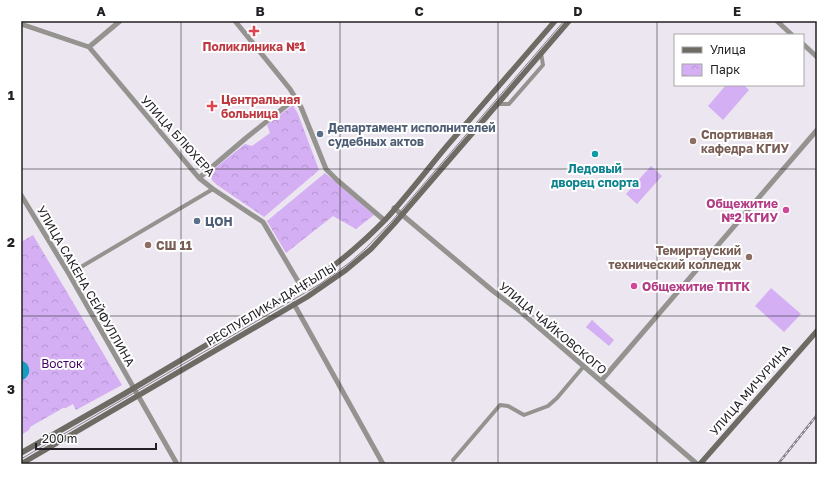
<svg xmlns="http://www.w3.org/2000/svg" width="838" height="485" viewBox="0 0 838 485" font-family="'Golos Text',sans-serif">
<defs>
<pattern id="park-crowns" width="20" height="18" patternUnits="userSpaceOnUse"><rect width="20" height="18" fill="#d5aff4"/><path d="M2 6a3 3 0 1 1 6 0M12 15a3 3 0 1 1 6 0" fill="none" stroke="#b796d1"/></pattern>
</defs>
<rect width="100%" height="100%" fill="#ece6f0"/>
<!-- green -->
<path fill="#d5aff4" d="M726,85h18l5,5 -26,30 -15,-14z
M651,166l11,10 -25,28 -11,-10z
M771,288l30,26 -17,18 -29,-26z"/>
<!-- park -->
<path fill="url(#park-crowns)" d="M293,105l5,9 21,56 -55,47 -47,-32 -6,-6 3,-10 31,-25 7,2 18,-13 -3,-8z
M325,173l49,42 -18,14 -23,-13 -47,37 -19,-32z
M33,235l89,150 -46,25 -3,-6 -7,4h-3l-33,19 -1,3 -8,5v-193z
M592,320l22,20 -5,6 -23,-19z"/>
<!-- water -->
<path fill="#139ec4" d="M21,360c11,5 11,16 0,21z"/>
<g fill="none" stroke-linecap="round" stroke-linejoin="round">
<!-- minor -->
<path stroke="#95938f" stroke-width="4" d="M497,104h12l34,-39 -2,-12
M69,274l144,-85
M453,460l47,-55 8,1 16,9 24,-9 9,-8 27,-32"/>
<!-- tertiary -->
<path stroke="#95938f" stroke-width="5" d="M235,21l55,68 11,18 25,62 11,11 47,40
M777,21l15,14
M21,24l68,23 31,-26
M803,44l14,13
M89,47l110,131 14,11 50,33 39,66
M199,178l47,-40 50,-40
M21,195l48,79 108,190
M394,208l99,83 29,22 175,151
M294,304l89,160
M601,381l216,-251"/>
<!-- secondary -->
<path stroke="#6d6b64" stroke-width="5.5" d="M21,453l103,-59 173,-103c32,-20 62,-44 89,-72 21,-23 40,-48 60,-72 36,-42 73,-84 109,-126
M21,464l286,-167 39,-27 25,-21 23,-25 175,-203
M700,464l117,-133"/>
<!-- tram -->
<path stroke="#858188" stroke-width="1" d="M21,459l299,-175 29,-21 16,-14 26,-27 173,-201"/>
<defs>
<path id="rail" d="M778,464l39,-49"/>
</defs>
<!-- rail casing -->
<use href="#rail" stroke="#858188" stroke-width="2.5"/>
<!-- rail -->
<use href="#rail" stroke="#fff" stroke-width="1" stroke-dasharray="3" stroke-linecap="butt"/>
</g>
<!-- grid -->
<path fill="none" stroke="#232125" stroke-width="1" stroke-opacity="0.55" d="M181,21v443M340,21v443M498,21v443M657,21v443M21,169h796M21,316h796"/>
<!-- markers -->
<g fill="#e0444e" stroke="#fff" stroke-width="1.5">
<path d="M252 25h4v4h4v4h-4v4h-4v-4h-4v-4h4z"/>
<path d="M210 100h4v4h4v4h-4v4h-4v-4h-4v-4h4z"/>
</g>
<g fill="#5c6f8a" stroke="#fff" stroke-width="1.5">
<circle cx="320" cy="134" r="4"/>
<circle cx="197" cy="221" r="4"/>
</g>
<g fill="#8d6e63" stroke="#fff" stroke-width="1.5">
<circle cx="693" cy="141" r="4"/>
<circle cx="148" cy="245" r="4"/>
<circle cx="749" cy="257" r="4"/>
</g>
<circle fill="#0f9aa8" stroke="#fff" stroke-width="1.5" cx="595" cy="154" r="4"/>
<g fill="#d1479c" stroke="#fff" stroke-width="1.5">
<circle cx="786" cy="210" r="4"/>
<circle cx="634" cy="286" r="4"/>
</g>
<g text-anchor="middle" dominant-baseline="central" stroke-width="4" stroke-linejoin="round" paint-order="stroke">
<!-- health labels -->
<g font-size="12" font-weight="bold" fill="#be3a42" stroke="#fff">
<text x="254" y="46">Поликлиника №1</text>
<text x="221" y="99" text-anchor="start">Центральная<tspan x="221" dy="14">больница</tspan></text>
</g>
<!-- service labels -->
<g font-size="12" font-weight="bold" fill="#4e5e75" stroke="#fff" text-anchor="start">
<text x="328" y="127">Департамент исполнителей<tspan x="328" dy="14">судебных актов</tspan></text>
<text x="205" y="221">ЦОН</text>
</g>
<!-- education labels -->
<g font-size="12" font-weight="bold" fill="#785e54" stroke="#fff" text-anchor="start">
<text x="701" y="134">Спортивная<tspan x="701" dy="14">кафедра КГИУ</tspan></text>
<text x="156" y="245">СШ 11</text>
<text x="741" y="250" text-anchor="end">Темиртауский<tspan x="741" dy="14">технический колледж</tspan></text>
</g>
<!-- street labels -->
<g font-size="12" fill="#232125" stroke="#fff">
<text transform="translate(178 136) rotate(48)">УЛИЦА БЛЮХЕРА</text>
<text transform="translate(86 286) rotate(60)">УЛИЦА САКЕНА СЕЙФУЛЛИНА</text>
<text transform="translate(271 304) rotate(-31)">РЕСПУБЛИКА ДАҢҒЫЛЫ</text>
<text transform="translate(553 328) rotate(40)">УЛИЦА ЧАЙКОВСКОГО</text>
<text transform="translate(750 390) rotate(-49)">УЛИЦА МИЧУРИНА</text>
</g>
<!-- culture labels -->
<g font-size="12" font-weight="bold" fill="#0d838f" stroke="#fff">
<text x="595" y="168">Ледовый<tspan x="595" dy="14">дворец спорта</tspan></text>
</g>
<!-- hotel labels -->
<g font-size="12" font-weight="bold" fill="#b23c85" stroke="#fff" text-anchor="end">
<text x="778" y="203">Общежитие<tspan x="778" dy="14">№2 КГИУ</tspan></text>
<text x="642" y="286" text-anchor="start">Общежитие ТПТК</text>
</g>
<!-- park labels -->
<g font-size="12" fill="#430162" stroke="#fff">
<text x="62" y="363">Восток</text>
</g>
</g>
<!-- border -->
<rect width="838" height="485" fill="none" stroke="#ffffff" stroke-width="44"/>
<!-- legend -->
<rect x="674" y="34" width="130" height="52" fill="#ffffff" stroke="#a7a6a8"/>
<rect x="682" y="47" width="20" height="6" fill="#6d6b64" stroke="#a7a6a8"/>
<text x="710" y="54" font-size="12" fill="#232125">Улица</text>
<rect x="682" y="64" width="20" height="12" fill="url(#park-crowns)" stroke="#a7a6a8"/>
<text x="710" y="74" font-size="12" fill="#232125">Парк</text>
<!-- scale -->
<path d="M36 443v6h120v-6" fill="none" stroke="#232125" stroke-width="2"/>
<text x="42" y="443" font-size="12" fill="#232125" stroke="#ffffff" stroke-width="3" paint-order="stroke">200 m</text>
<rect x="22" y="22" width="794" height="441" fill="none" stroke="#232125" stroke-width="1.5"/>
<g font-size="13" text-anchor="middle" font-weight="bold" fill="#232125">
<text x="101" y="16">A</text>
<text x="260" y="16">B</text>
<text x="419" y="16">C</text>
<text x="578" y="16">D</text>
<text x="737" y="16">E</text>
<text x="11" y="100">1</text>
<text x="11" y="247">2</text>
<text x="11" y="394">3</text>
</g>
</svg>
